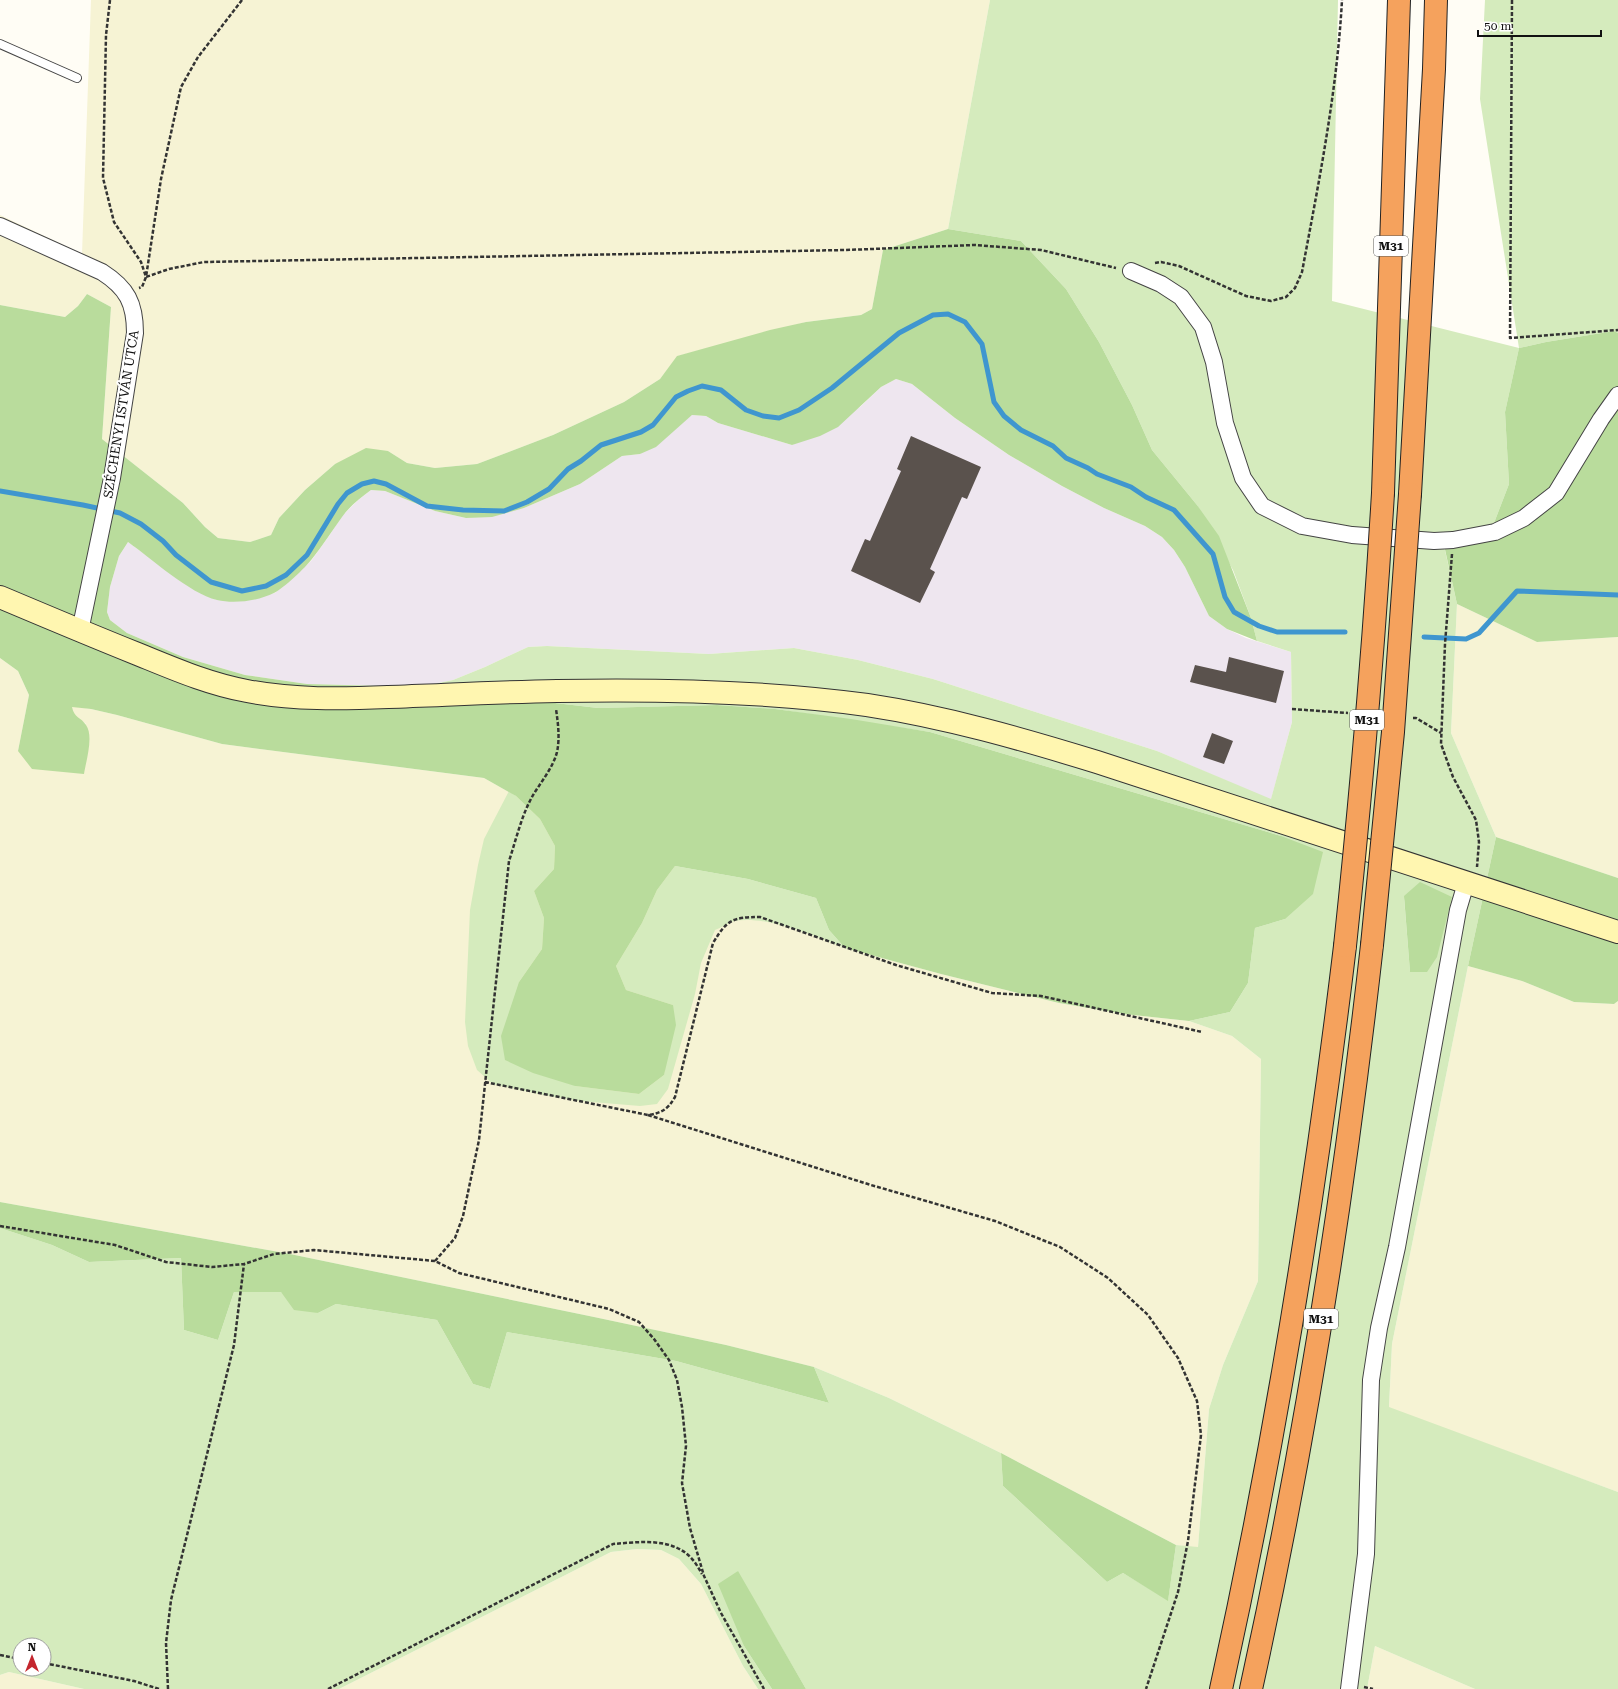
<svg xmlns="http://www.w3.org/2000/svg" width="1618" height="1689" viewBox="0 0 1618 1689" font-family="'Roboto Serif',serif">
<rect width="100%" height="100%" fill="#fffdf5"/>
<!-- industrial -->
<path fill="#eee6ef" d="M896,379l16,5 43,34 54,37 53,31 42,22 41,18 17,11 12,13 11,17 24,49 18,13 19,9 45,14 1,70 -21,78 -114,-49 -224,-72 -75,-19 -64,-12 -85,6 -162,-8 -19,1 -43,20 -32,13 -34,7 -112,-3 -62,-9 -62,-18 -56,-24 -17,-13 -3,-8 3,-25 9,-31 9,-14 55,40 16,10 18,8 19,1 39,-8 36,-32 18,-25 13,-20 16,-16 13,-10 14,1 50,20 31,7 58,-10 56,-24 42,-28 18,-2 52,-39 14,1 12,7 74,22 68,-38 21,-20z"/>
<!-- farmland -->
<path fill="#f6f3d4" d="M91,0h899l-42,229 -65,21 -11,59 -11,6 -55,7 -128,34 -18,23 -36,23 -71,33 -76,29 -42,4 -28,-5 -19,-12 -53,13 -30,26 -26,28 -8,17 -21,7 -32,-4 -13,-11 -22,-24 -81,-64 9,-132 -24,-13 -9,12 -13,11 -65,-12v-90l82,39z
M1457,604l80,38 81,-5v241l-122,-41 -45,-104z
M0,658l18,13 11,24 -11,56 68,-27 -11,-8 -4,-10 20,3 26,6 105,29 262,34 32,18 159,70 170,82 96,26 118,29 65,11 65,7 43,15 29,23 -3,222 -35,84 -14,44 -11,139 -22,-3 -175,-92 -112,-55 -75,-31 -88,-22 -132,-28 -304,-63 -290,-52z
M1468,966l54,15 52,21 40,2 4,-3v491l-229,-84 3,-64z
M637,1549l24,1 18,9 22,25 42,82 15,23h-419l272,-137z
M1375,1646l100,43h-108z
M9,1672l75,17h-84v-14z"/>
<!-- green -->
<path fill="#d5ebbd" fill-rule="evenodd" d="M990,0h348l-6,301 187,47 -39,-249 5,-99h133v333l-4,-2 -68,11 -27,6 -14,64 4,72 -20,52 -45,10 13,58 -6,129 45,104 -28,129 -76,378 -3,63 229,85v197h-143l-100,-43 -8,43h-561l-69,-118 7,75 28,43h-14l-15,-23 -42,-82 -22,-25 -18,-9 -24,-1 -26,3 -272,137h-255l-75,-17 -9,3v-447l52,17 37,17 92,-4 3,72 34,10 16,-48h47l37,21 18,-9 101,16 36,64 17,5 17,-57 169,29 153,42 -15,-36 75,31 112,55 2,33 104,96 16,-9 45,27 8,-55 22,2 11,-138 14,-44 35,-84 3,-222 -29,-23 -43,-15 41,-9 18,-29 7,-55 30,-9 -4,-83 -351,-104 -155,-23 -58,-4 -119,3 -179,-21 34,-7 32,-13 43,-20 19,-1 162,8 85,-6 64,12 75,19 224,72 114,48 21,-77 -1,-70 -34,-11 -6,-23 -18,-48 -36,-65 -45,-55 -20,-45 -33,-63 -33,-53 -45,-48 -73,-12zM1404,897l23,75h-17zM20,1645h24v24h-24z
M509,791l7,5 24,23 15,27 -1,23 -20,22 10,27 -2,31 -23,33 56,104 64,8 25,-19 9,-70 -47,-15 -10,-24 26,-43 15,-33 18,-24 73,13 68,19 13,32 16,18c-31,-12 -77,-33 -111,-27 -6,2 -13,7 -19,9l-14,33 -6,31 -27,95 -11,15 -17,2 -60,-5 -36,-6 -51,-11 -16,-14 -9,-24 -3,-24 5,-112 8,-45 6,-26z"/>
<!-- forest -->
<path fill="#b9dc9c" d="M948,229l73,12 45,48 33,53 33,63 20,45 45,55 22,31 32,82 6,23 -30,-12 -18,-13 -24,-49 -11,-17 -12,-13 -17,-11 -41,-18 -42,-22 -53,-31 -54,-37 -43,-34 -16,-5 -15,8 -43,40 -18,9 -28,9 -74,-22 -12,-7 -14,-1 -36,32 -16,7 -18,2 -42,28 -56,24 -32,9 -26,1 -31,-7 -50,-20 -14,-1c-11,8 -21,16 -29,27 -10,14 -19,28 -30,42 -7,9 -28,29 -38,34 -16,8 -40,11 -57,7 -28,-7 -65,-41 -89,-58l-9,14 -9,31 -3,25 3,8 17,13 56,24 62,18 62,9 112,3 179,21 119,-3 58,4 76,10 79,13 351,104 42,16 -10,42 -28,25 -30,9 -7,55 -18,29 -41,9 -65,-7 -65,-11 -118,-29 -96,-26 -16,-18 -13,-32 -68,-19 -73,-13 -18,24 -15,33 -26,43 10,24 47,15 3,20 -12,50 -25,19 -64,-8 -42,-13 -28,-13 -4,-24 18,-54 23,-33 2,-31 -10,-27 20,-22 1,-23 -15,-27 -24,-23 -32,-18 -262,-34 -105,-29 -26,-6 -19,-2c2,11 9,10 14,18 8,11 0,36 -2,49l-52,-5 -14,-18 11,-56 -11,-24 -18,-13v-353l65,12 13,-11 9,-12 24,13 -9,132 81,64 22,24 13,11 32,4 21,-7 8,-17 26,-28 30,-26 31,-16 22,3 19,12 28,5 42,-4 76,-29 71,-33 36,-23 17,-23 93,-26 36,-8 55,-7 11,-6 11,-59z
M1614,331l4,2v304l-81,5 -80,-38 -13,-59 45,-9 20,-52 -4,-72 14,-64 27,-6z
M1496,837l122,41v123l-4,3 -40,-2 -52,-21 -54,-15z
M1420,882l32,15 -15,60 -10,15h-17l-6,-76z
M0,1202l290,52 304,63 132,28 88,22 15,36 -153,-42 -169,-29 -17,57 -17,-5 -36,-64 -101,-16 -18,9 -24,-3 -13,-18h-47l-16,48 -34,-10 -3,-72 -92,4 -37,-17 -52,-17z
M1001,1453l175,92 -8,56 -45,-28 -16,9 -104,-96z
M738,1571l68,118h-34l-28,-43 -26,-62z"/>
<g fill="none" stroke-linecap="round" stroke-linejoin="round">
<!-- stream -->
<path stroke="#3f96cf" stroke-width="5" d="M0,491l83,14 37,8 21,11 22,17 13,14 35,27 31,9 24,-5 20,-11 21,-20 31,-51 9,-11 15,-9 12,-3 12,3 41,22 36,4 41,1 23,-9 22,-13 19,-20 13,-8 20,-16 40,-13 12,-7 23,-28 12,-6 14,-5 19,4 25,20 17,6 16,2 20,-8 33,-22 67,-55 34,-18 15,-1 17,8 17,22 12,58 10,14 17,14 32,16 13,12 22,10 9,6 34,13 15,10 28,13 39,44 12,43 9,15 25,14 18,6h68
M1424,637l42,2 13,-6 38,-42 101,4"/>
</g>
<!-- building -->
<path fill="#5a524d" d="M911,436l70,31 -14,32 -5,-2 -32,72 5,3 -15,31 -69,-32 14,-32 5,2 31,-70 -4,-2z
M1229,657l55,14 -8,32 -86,-21 5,-17 31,7z
M1212,733l21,8 -9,23 -21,-7z"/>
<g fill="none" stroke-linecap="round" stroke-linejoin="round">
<defs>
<path id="lane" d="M0,44l77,34"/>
<path id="street" d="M0,226l102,46c25,16 33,31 33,61l-23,145 -32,153
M1131,271l30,13 20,13 22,30 11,35 11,61 18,55 19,28 40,20 50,9 82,6 19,-1 42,-8 29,-14 32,-25 45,-74 17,-24
M1349,1689l17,-135 5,-174 8,-52 18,-81 61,-337 8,-27"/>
<path id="secondary" d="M0,597c45,19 90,38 135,56 37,15 73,31 112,38 46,9 95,8 141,6 57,-2 113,-5 169,-6 104,-2 208,0 310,14 79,12 155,34 230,57l521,170"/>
<path id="highway" d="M1383,493l16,-493
M1410,494l24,-425 2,-69
M1221,1689c54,-245 94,-493 124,-743
M1251,1689c54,-245 93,-494 121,-744"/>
</defs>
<!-- lane casing -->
<use href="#lane" stroke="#444" stroke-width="10"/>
<!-- street casing -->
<use href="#street" stroke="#444" stroke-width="18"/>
<!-- secondary casing -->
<use href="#secondary" stroke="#333" stroke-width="24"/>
<!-- highway casing -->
<use href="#highway" stroke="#222" stroke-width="24"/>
<!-- path -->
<path stroke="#333" stroke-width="2.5" stroke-dasharray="4 2" stroke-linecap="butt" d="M110,0l-4,35 -3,143 11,44 27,40 5,15 -4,10 -3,1
M242,0l-44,57 -17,30 -20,92 -15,98 23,-8 35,-7 642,-12 129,-5 66,5 75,18
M1512,0l-2,338 108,-8
M1155,263l6,-1 18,4 67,30 25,5 15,-4 9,-9 7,-16c17,-91 35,-180 40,-272
M1452,554l-7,90 -4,100 12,33 23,43 3,22 -2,25
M1292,709l56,4
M1413,718h3l25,15
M485,1082l163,33c14,-2 20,-6 27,-18l38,-154c14,-23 19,-26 47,-26l136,48 96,28 49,3 161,36
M648,1115l223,70 124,36 65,26 48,31 40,37 30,43 19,43 4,34 -13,106 -10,51 -32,97
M0,1226l115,19 51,17 46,5 32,-3 30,-10 40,-4 121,11 24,12 150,36 30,13 15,17 15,21 8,20 5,27 4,39 -4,37 8,45 14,48 17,37 43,76
M435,1261l20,-23 8,-22 16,-76 30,-279c7,-21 12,-44 23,-64 8,-14 21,-29 25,-45 3,-14 1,-29 -1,-43
M0,1655l20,4
M44,1663l90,18 25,8
M1364,1687l9,2
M168,1689l-2,-46 5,-43 63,-255 10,-81
M328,1689l285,-145c26,-2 60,-7 79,15 4,4 7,10 10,15"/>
<!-- lane -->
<use href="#lane" stroke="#fff" stroke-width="8"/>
<!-- street -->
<use href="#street" stroke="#fff" stroke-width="16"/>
<!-- secondary -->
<use href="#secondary" stroke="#fff6b0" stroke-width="22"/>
<!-- highway -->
<use href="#highway" stroke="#f5a25d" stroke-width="22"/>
<defs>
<path id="highway-bridge" d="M1372,945l21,-213 17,-238
M1345,946c16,-151 29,-302 38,-453"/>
</defs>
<!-- highway-bridge casing -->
<use href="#highway-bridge" stroke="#222" stroke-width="24" stroke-linecap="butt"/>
<!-- highway-bridge -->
<use href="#highway-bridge" stroke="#f5a25d" stroke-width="22"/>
</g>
<g text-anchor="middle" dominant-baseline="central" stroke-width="4" stroke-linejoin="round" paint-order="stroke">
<!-- shield labels -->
<g fill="#fff" stroke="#585858" stroke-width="1">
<rect x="1374" y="236" width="34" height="20" rx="3"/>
<rect x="1350" y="710" width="34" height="20" rx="3"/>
<rect x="1304" y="1309" width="34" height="20" rx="3"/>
</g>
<g font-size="12" font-weight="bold" fill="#111">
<text x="1391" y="246">M31</text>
<text x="1367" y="720">M31</text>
<text x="1321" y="1319">M31</text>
</g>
<!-- street labels -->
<g font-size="13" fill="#111" stroke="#fff">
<text transform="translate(121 414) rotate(-81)">SZÉCHENYI ISTVÁN UTCA</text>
</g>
</g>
<!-- north arrow -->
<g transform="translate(32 1657)"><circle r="19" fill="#ffffff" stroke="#a0a0a0"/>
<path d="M0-3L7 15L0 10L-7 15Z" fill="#c4262e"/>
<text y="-6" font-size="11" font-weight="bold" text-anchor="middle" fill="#111111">N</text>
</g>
<!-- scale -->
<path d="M1478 30v6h123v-6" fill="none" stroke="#111111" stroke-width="2"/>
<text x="1484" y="30" font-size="12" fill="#111111" stroke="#ffffff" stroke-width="3" paint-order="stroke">50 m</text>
</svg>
